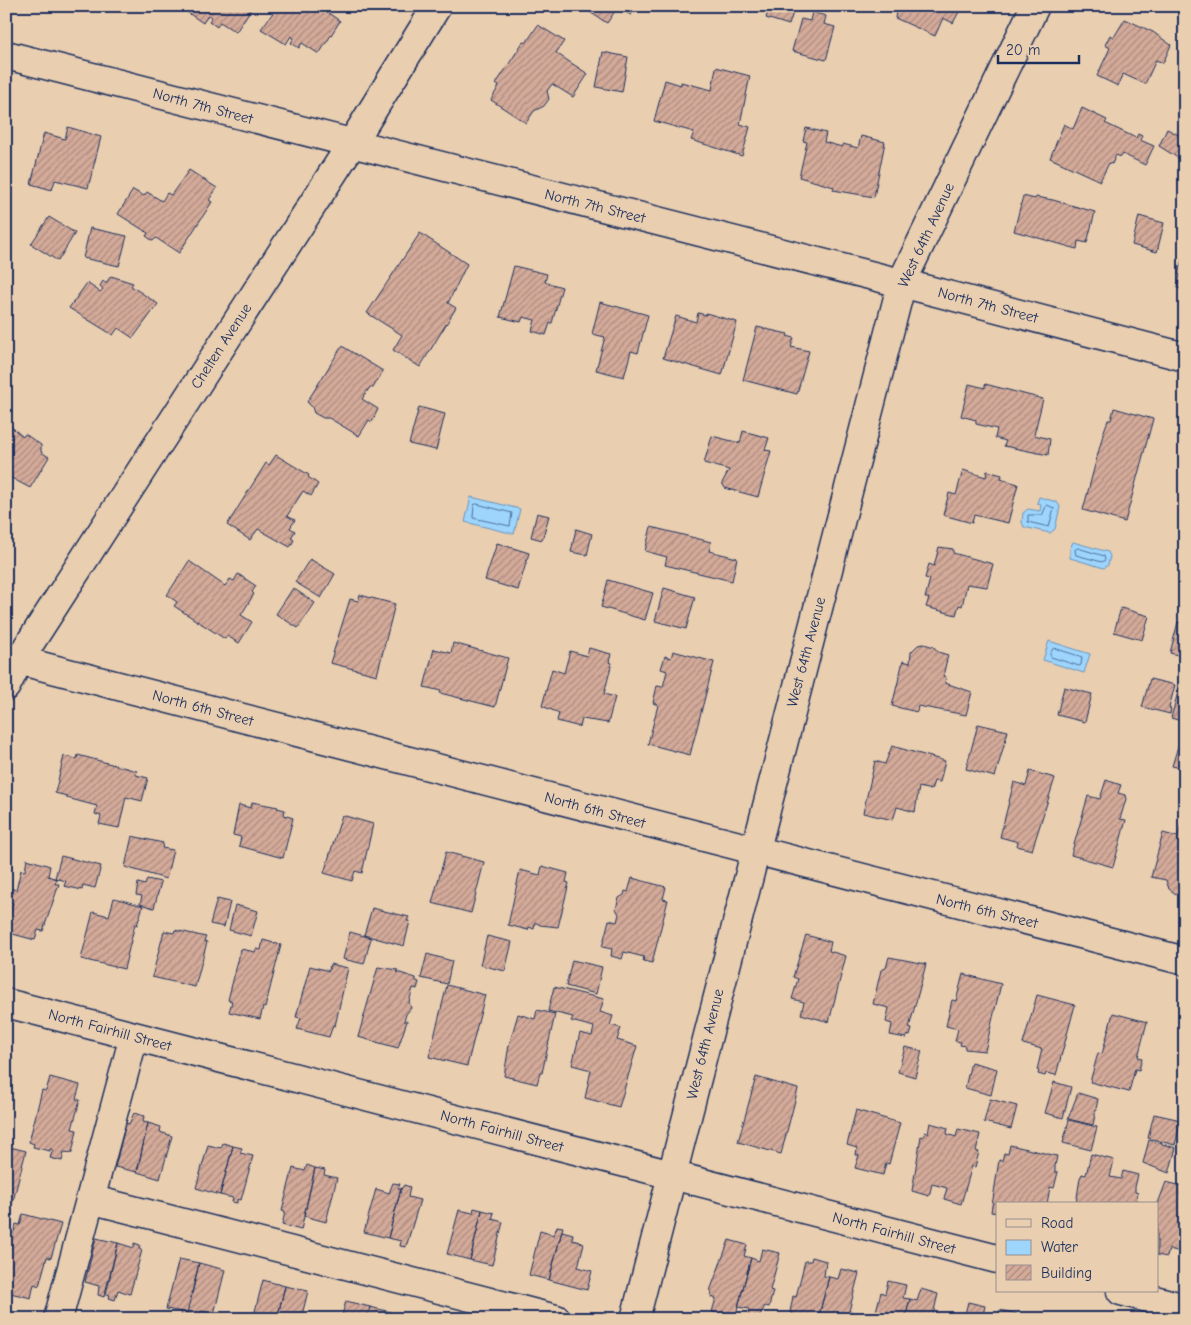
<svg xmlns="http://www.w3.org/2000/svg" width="1191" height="1325" viewBox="0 0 1191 1325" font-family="'Comic Neue',sans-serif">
<defs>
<pattern id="building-hatch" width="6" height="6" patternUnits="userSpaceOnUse" patternTransform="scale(1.25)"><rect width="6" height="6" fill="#d4aa99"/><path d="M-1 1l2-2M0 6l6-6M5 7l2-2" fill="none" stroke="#ab8b80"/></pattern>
</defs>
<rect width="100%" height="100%" fill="#e9ceb0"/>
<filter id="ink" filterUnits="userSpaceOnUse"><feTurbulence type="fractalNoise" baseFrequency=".02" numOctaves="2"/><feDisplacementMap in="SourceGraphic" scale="10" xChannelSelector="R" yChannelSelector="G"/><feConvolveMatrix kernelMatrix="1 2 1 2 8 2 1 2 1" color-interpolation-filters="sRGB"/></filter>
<g filter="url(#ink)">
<!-- water -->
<path fill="#9dd5fd" stroke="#6993bd" d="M471,497l49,12 -6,25 -49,-12z
M1039,497l18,5 3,5 -5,22 -5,4 -26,-6 -2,-5 1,-9 5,-4 12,2 1,-7 -4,-1z
M1073,542l35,10 2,4 -2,9 -4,3 -34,-10v-9z
M1049,641l41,13 -6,19 -41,-13z"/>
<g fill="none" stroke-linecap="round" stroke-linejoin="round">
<!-- shore -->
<path stroke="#4f719e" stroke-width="1" d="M477,504l35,9 -2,13 -37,-8 1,-13z
M1047,505l7,3 -5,19 -21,-5v-7h14z
M1078,548l26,8 1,4 -3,2 -26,-7 -1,-5z
M1054,648l28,9 -1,8 -2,1 -28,-9 -1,-3z"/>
</g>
<!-- building -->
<path fill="url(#building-hatch)" stroke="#1b2f5e" d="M182,6h71l-17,26 -16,-10 -3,5 -8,-6 3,-4 -4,-2 -5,8 -22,-15z
M278,6h40l22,15 -21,33 -17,-11 -3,5 -8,-5 3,-5 -3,-2 -5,8 -25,-15z
M580,6h57l-6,9 -14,-7 -10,15z
M770,6h25l-6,19 -23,-7z
M897,6h65l-9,17 -10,-5 -8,18 -40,-18z
M812,12l14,4 -2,8 11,3 -9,33 -34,-9 9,-32 9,2z
M1125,19l28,13 18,13 -8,18 -7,-3 -11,24 -22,-10 -5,12 -21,-10 13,-28 -5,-3 5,-10 4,2z
M538,25l26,16 -8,12 32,21 -15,23 -21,-13 -5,7 2,8 -5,7 -10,5 -8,12 -35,-23 8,-14 -3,-2 27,-42 3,1z
M603,52l25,5 -6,35 -26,-5z
M716,67l34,9 -10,48 10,3 -8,29 -51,-16 3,-8 -40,-11 11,-41 16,5v-3l31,8z
M1082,108l25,12 -2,3 31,15 2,-4 4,2 -2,4 14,6 -9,19 -22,-11 -2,3 -5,-2 -4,9 -3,-1 -9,18 -50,-23 14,-34 9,5z
M68,127l33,10 -13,51 -33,-8 -3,10 -21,-6 13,-51 21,6z
M806,128l20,5 -2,9 18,5 1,-3 15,4 3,-12 24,6 -11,55 -41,-7 1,-3 -35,-10 8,-35 -4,-1z
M1167,129l18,9v20l-6,-3 -1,3 -19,-12z
M189,170l28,18 -8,12 3,2 -33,51 -23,-15 -3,3 -7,-5 2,-3 -30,-19 15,-24 11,6 3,-4 15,9 5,-8 4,2z
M1023,196l12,3 1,-2 17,3 42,12 -8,31 -9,-2 -1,8 -63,-18z
M1139,216l25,7 -7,29 -25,-7z
M49,217l26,16 -17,28 -27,-17z
M90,228l37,8 -8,30 -36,-8z
M420,233l47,31 -19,39 8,5 -36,59 -27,-17 9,-15 -35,-22z
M1185,248v42l-8,-2 3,-13 -2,-1z
M514,266l33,8 -2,8 17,5 -10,36h-2l-4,12 -14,-4 3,-11 -12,-3 -2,5 -21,-5z
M111,276l22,7 -2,3 27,18 -25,34 -15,-10 -5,7 -44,-27 18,-25 13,9 3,-3 -3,-3 3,-5 3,2z
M600,302l48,13 -10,38 -7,-2 -7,26 -28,-7 9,-33 -13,-3z
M698,313l8,2v-2l31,9 -15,53 -59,-17 13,-42 20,6z
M757,327l31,7 -1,2 7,2 -3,9 18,4 -12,43 -54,-14z
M342,346l41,25 -10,17 -3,-1 -8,12 16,10 -6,13 -3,-2 -10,16 -30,-18h-6l-9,-5 -2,-6 -5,-5z
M969,384l16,4v-4l58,15 -9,36 16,4 -2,16 -44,-9 2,-5 -11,-3 2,-9 -21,-5v-4l-15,-4z
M419,407l26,7 -9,36 -27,-6z
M1114,408l39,11 -28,103 -42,-12 21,-79 4,-11h3z
M6,422l17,15 2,-3 16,11v7l8,5 -19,31 -24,-13z
M743,431l26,7 -4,12 6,1 -13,46 -33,-9 -3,-5 7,-13 -25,-7 8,-27 28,7z
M276,455l33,20 -1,2 10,7 -7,12 -8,-5 -16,25 8,4 -5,8 5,3 -4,7 3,2 -4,7 -32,-18 -8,11 -23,-15 39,-62 3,2z
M963,470l23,7 1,-6 15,4 -1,4 17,5 -10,39 -34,-8 -2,8 -29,-8 6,-22 7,2z
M537,513l12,3 -7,24 -11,-3z
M651,527l60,15 -2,9 28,7 -5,23 -67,-16 2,-8 -22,-6z
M576,529l16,5 -5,21 -16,-3z
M497,543l32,10 -11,37 -33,-10z
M939,547l14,2v4l40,11 -6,23 -20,-3 -5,22 -3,-1 -3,10 -30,-8 3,-9h-4l5,-19 -5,-1 4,-14 5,2z
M310,559l25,15 -14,24 -26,-16z
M189,561l36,25 5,-7 4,2 4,-7 18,12 -4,6 2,2 -13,21 11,7 -13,21 -12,-7 -2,3 -51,-33 3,-4 -10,-7z
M608,580l45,13 -8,27 -44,-13z
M293,588l22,15 -17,25 -22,-14z
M664,588l31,9 -9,32 -31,-8z
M360,595l35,9 -18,71 -47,-12 20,-64 8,2z
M1121,608l28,8 -7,24 -28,-8z
M1178,622l7,2v33l-15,-4z
M453,643l55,15 -13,49 -55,-14 1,-2 -17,-4 10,-38 17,4z
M924,644l10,3 4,5 10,3 -5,21 3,1 -1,6 27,9 -6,23 -48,-9 -1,6 -25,-6 11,-45 7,2 1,-11 7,-7z
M589,648l22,6 -2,8 3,1 -8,31 11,3 -7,26 -26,-4 -2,8 -23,-6 2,-8 -17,-7 10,-37 12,4 6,-22 17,5z
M673,651l41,11 -24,93 -42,-11 10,-39 -5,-2 4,-17 6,1 4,-16 -6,-2 4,-13 6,2z
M1150,679l25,6 -6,23 2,1 -1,5 -28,-7z
M1064,687l28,7 -7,28 -28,-7z
M1179,688l6,1v33l-14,-4z
M978,724l30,7 -13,46 -29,-8z
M1180,740l5,1v28l-13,-3z
M892,746l53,15 -5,21 -6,-1 -3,9 -12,-3 -4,25 -18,-5 -4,13 -30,-7 12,-52 10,3z
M78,755l59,16 -1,4 12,3 -6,23 -16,-4 -7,31 -20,-4 2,-8 -6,-2 2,-8 -30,-8v-2l-12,-3 9,-37 13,3z
M1030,771l25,7 -23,72 -15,-4 1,-4 -18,-5 14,-55 12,4z
M1106,780l15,5 -3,8 7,2 1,4 -6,20 6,1 -13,47 -42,-12 17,-59 12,3z
M252,802l26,5 -1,1 8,2 -1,5 9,3 -10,40 -44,-12 2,-9 -8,-2 6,-30 12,3z
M342,815l31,9 -11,49 -7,-2 -3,10 -28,-8z
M1181,823l4,1v64l-3,5 -6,1 -7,-5 -3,-9 -15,-3 12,-44 15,4z
M132,836l31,7 -1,5 11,2 -7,29 -41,-12z
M446,852l38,10 -13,51 -39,-10z
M61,856l40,10 -6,22 -12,-3 -1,5 -18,-4 2,-5 -11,-3z
M27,859l23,7 -2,10 9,3 -2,5h4l-16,47 -5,-1 -3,10 -26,-7 3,-10 -4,-1 5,-19 -6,-2 3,-13 6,2 5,-20 4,1z
M542,866l26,7 -2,9 3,1 -11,44 -18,-2 -5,-3 -1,7 -5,-2 -1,3 -20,-5 12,-55 20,5z
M632,878l34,9 -3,12 5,1 -16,63 -9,-2 1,-4 -20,-5 -2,7 -11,-3 1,-7 -10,-2 7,-27 8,2 2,-8 -3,-5 3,-11 5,-3 1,-4 3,1z
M147,879l14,3 -7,26 -14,-4 2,-8 -6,-1 2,-12 7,2z
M114,898l29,8 -6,19 -2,-1 -11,45 -43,-10 12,-47 16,4z
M217,899l13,3 -6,25 -14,-3z
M235,905l23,6 -7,25 -22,-6z
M372,908l37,9 -2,4h3l-6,25 -40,-11z
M175,930l31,7 -2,4 3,1 -12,45 -43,-10 12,-46 10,2z
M350,932l21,6 -7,26 -21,-5z
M806,935l25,7 -2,9 17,5 -17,66 -28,-8 3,-12 -12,-3 6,-20 -5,-2z
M487,936l25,6 -7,29 -25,-6z
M263,940l18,5 -16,63 -2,-1 -3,12 -31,-7 3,-11 -4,-1 13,-51 14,3 1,-3 5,1z
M427,954l25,7 -5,23 -26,-6z
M889,957l37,7 -17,64 3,1 -2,7 -3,-1 -1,3 -16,-3 2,-11 -6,-2 3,-14 -16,-4 8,-34 5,-2z
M572,960l30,7 -6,27 -30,-8z
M330,964l18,4 -13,58 -2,-1 -4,12 -32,-8 4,-11 -5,-1 14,-51 19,5z
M378,967l20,3 -1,2 19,6v3l3,1 -2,7 -4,-1 -4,14 2,6 -5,6 -2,7h3l-9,27 -40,-11z
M963,974l38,10 -16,67 -20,-2v-3l-5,-1 1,-3 -6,-1 3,-12 -12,-3 6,-26 4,1z
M447,985l38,10 -18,71 -38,-9z
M554,987l50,12 -4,13 13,4 -3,9 11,3 -4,12 20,6 -18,61 -34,-9 6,-28 -19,-5 8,-32 12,3 2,-9 -23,-6 2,-4 -25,-6z
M1037,995l38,10 -19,70 -10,-2 -1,3 -7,-2 1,-3 -2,-1 5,-21 -19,-5z
M537,1010l18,4 -13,59h-2l-3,11 -33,-8 5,-31 9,-31 17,5z
M1113,1013l34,9 -9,35 4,1 -3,12 -4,-1 -6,23 -39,-10 8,-29 4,1z
M905,1047l17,4 -7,26 -17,-5z
M971,1062l26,7 -6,26 -26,-7z
M50,1077l30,8 -4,14 4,1 -8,29 5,1 -5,23 -8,-1 -2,9 -12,-3 3,-9h-3v2l-17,-4 1,-3 -5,-2 13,-52 4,1z
M756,1077l42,12 -17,65 -43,-12z
M1054,1082l17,5 -8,31 -18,-5z
M1078,1093l20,6 -5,26 -25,-6z
M990,1099l27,7 -6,23 -27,-7z
M856,1110l44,13 -11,41 -3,-1 -3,12 -28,-7 4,-13h-3l1,-7 -10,-3z
M134,1113l10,3 -1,6 5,1 -11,49 -22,-5 11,-44 3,1z
M1154,1114l27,6 -6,25 -27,-7z
M1069,1120l28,7 -6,23 -28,-7z
M148,1123l13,4 -1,5 12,4 -12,43 -23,-7z
M930,1123l18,5 -1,6 9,3 2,-8 22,5 -4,17 3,1 -4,15 -3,-1 -11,38 -17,-5 3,-11 -15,-4 -3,12 -17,-5 9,-55 2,1 2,-5 3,1z
M1149,1140l27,8 -7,25 -26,-10z
M223,1143l10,3 -13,49 -24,-7 12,-43 13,3z
M1010,1145l47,11 -2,10v6h3l-4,16 -4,-1 -3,17h-50v9l-6,-1 8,-52 3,1 2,-8 4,1z
M6,1146l20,5 -14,54 -6,-1z
M233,1146l9,2 -2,5 13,3 -12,44 -4,-1v4l-5,-1 1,-4 -13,-3z
M1091,1154l23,6 -4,17 11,2 2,-8 15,4 -3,12v5l3,1 -3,11h-59l4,-26 2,-4 4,1z
M307,1165l8,3 -14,62 -19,-5 3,-13 -3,-1 11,-43 12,3z
M315,1168l10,2 -1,5 13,3 -11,44 -22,-6z
M1166,1182l16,4 -2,9 5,1v53l-6,-2 -2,4 -8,-2 -2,8 -10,-2v-49z
M393,1183l7,1 -2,5h3l-13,49 -24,-6 12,-43 13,4z
M404,1185l6,2 -2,10 12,3 -14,47 -6,-1 1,-5 -13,-3 13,-49z
M474,1208l8,2 -12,50 -23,-6 12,-44 14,3z
M482,1210l12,3 -2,6 11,3 -11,43 -22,-5z
M23,1214l38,10 -10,34 -4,-1 -8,29 -5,-2 -3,14 -25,-6v-33l10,-35 4,1z
M557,1226l6,1 -14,53 -20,-5 11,-44 14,4z
M562,1231l11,3 -1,6 12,3 -6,24 14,4 -5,19 -38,-10z
M96,1238l22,5 -14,54 -6,-2 1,-9 -14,-4z
M729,1240l18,5 -3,11 7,2 -15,57 -10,-3v3l-14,-3 4,-14 -5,-1 1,-5 -2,-1z
M118,1243l16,5v-5l6,2 -1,4 3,1 -12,44 -12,-4 -3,10 -6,-2 1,-3 -4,-1z
M762,1249l18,4 -10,37 3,1 -4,16 -4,-1 -7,13 -10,-3 1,-7 -11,-2 13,-49 8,3z
M812,1257l14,4 -2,15 5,1 -11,42h-22l-5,-2 2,-5h-3l3,-16 3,1 9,-36h6z
M179,1259l20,4 -13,54 -5,-1 1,-4 -16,-3z
M199,1263l26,7 -11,44 -13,-3 -1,5 -12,-3z
M841,1269l18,4 -10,38h3l-2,8h-32l11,-42 9,2z
M263,1280l22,6 -8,33h-24z
M888,1281l18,4 -3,13 7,1 -5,20h-31l7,-27 4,2z
M285,1286l23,5 -7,28h-24z
M921,1289l17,5 -6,25h-27l5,-20 7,2z
M346,1301l24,6 -3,12h-26z
M968,1302l17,4 -3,13h-22l2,-6 3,1z
M370,1307l21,5 -2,7h-22z
M1000,1310l17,4v5h-19z"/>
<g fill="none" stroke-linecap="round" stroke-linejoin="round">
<defs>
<path id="minor" d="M6,55c393,103 787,198 1179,302
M6,657l1179,304
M6,686l13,-26 332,-515 86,-139
M6,1003l991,256
M90,1199l466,120
M1121,1291l64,17
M58,1319l76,-283
M635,1319l267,-1037 133,-276"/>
</defs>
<!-- minor casing -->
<use href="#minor" stroke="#1b2f5e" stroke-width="31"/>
<!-- minor -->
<use href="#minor" stroke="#e9ceb0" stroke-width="28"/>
</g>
</g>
<g text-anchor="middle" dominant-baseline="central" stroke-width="4" stroke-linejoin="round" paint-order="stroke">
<!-- street labels -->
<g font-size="15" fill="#1b2f5e" stroke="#e9ceb0">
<text transform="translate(203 106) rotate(15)">North 7th Street</text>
<text transform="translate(595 206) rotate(14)">North 7th Street</text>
<text transform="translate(926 235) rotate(-65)">West 64th Avenue</text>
<text transform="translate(988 305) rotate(15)">North 7th Street</text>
<text transform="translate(221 346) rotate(-57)">Chelten Avenue</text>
<text transform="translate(806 652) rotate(-75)">West 64th Avenue</text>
<text transform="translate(203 708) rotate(15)">North 6th Street</text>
<text transform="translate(595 810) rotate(15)">North 6th Street</text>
<text transform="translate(987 911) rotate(14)">North 6th Street</text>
<text transform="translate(110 1030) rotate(15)">North Fairhill Street</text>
<text transform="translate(705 1044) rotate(-76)">West 64th Avenue</text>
<text transform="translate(502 1131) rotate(15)">North Fairhill Street</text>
<text transform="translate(894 1233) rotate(15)">North Fairhill Street</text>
</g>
</g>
<!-- margin -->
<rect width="1191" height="1325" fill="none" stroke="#e9ceb0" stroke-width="25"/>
<rect x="12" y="12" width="1166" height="1300" fill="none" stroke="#1b2f5e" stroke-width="2" filter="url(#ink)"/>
<!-- legend -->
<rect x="996" y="1202" width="162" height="90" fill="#e9ceb0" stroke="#978e8f"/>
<rect x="1006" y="1219" width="25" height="8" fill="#e9ceb0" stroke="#978e8f"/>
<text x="1041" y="1228" font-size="15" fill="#1b2f5e">Road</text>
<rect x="1006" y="1240" width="25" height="15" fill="#9dd5fd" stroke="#978e8f"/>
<text x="1041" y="1252" font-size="15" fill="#1b2f5e">Water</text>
<rect x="1006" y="1265" width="25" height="15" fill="url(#building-hatch)" stroke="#978e8f"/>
<text x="1041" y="1278" font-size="15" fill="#1b2f5e">Building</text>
<!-- scale -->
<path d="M998 55v8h81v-8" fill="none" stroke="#1b2f5e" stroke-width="2.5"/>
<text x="1006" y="55" font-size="15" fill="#1b2f5e" stroke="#e9ceb0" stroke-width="4" paint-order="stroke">20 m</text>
</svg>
